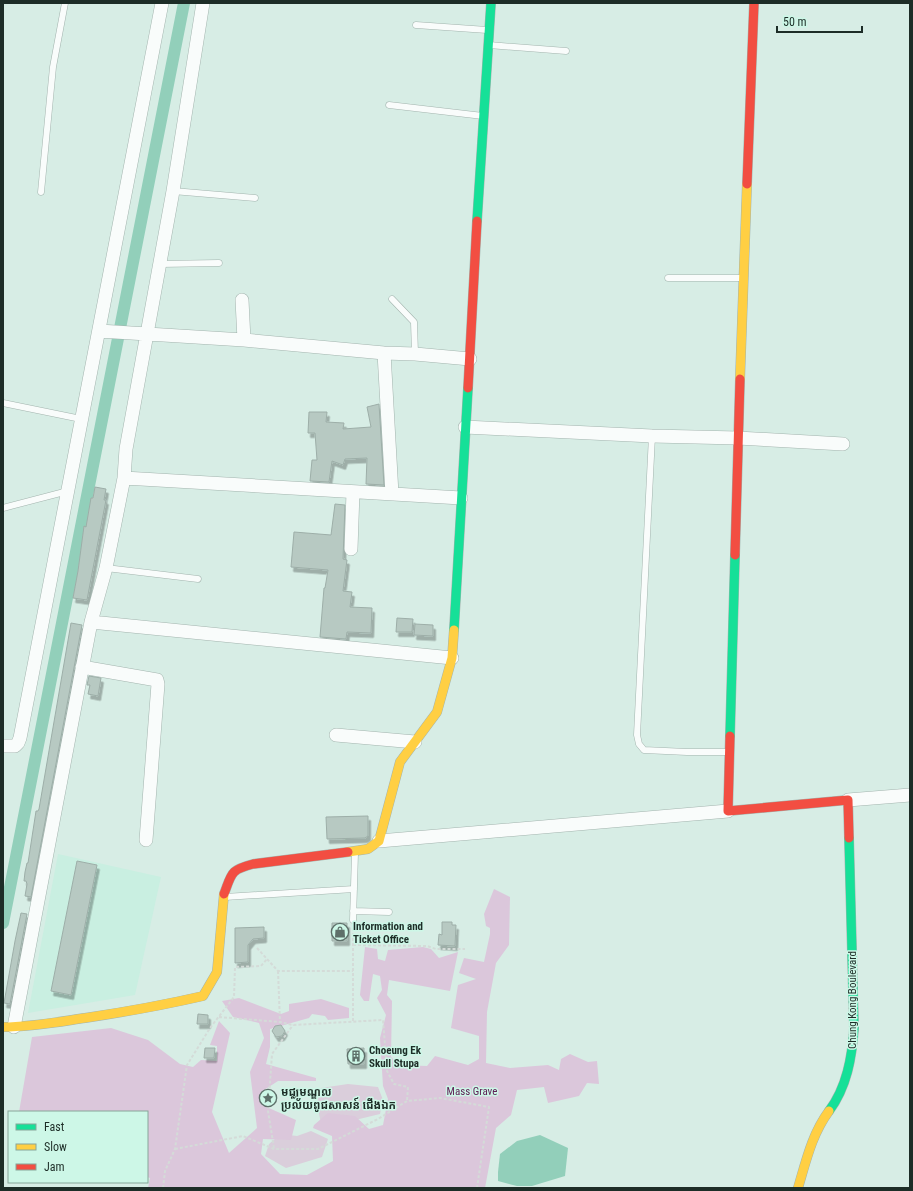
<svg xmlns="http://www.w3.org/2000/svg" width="913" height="1191" viewBox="0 0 913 1191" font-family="'Roboto Condensed','Noto Sans Khmer',sans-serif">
<defs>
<filter id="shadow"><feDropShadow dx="2.5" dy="4.5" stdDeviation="0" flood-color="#0004"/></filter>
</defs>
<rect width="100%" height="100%" fill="#d7ede5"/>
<!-- built -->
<path fill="#c9efe1" d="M58,854l103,23 -26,118 -107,18z"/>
<!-- green -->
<path fill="#dacedb" d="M348,1084l30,3 5,13 -3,14 -29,7 -30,2 -4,-19 4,-16z
M311,1131l17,8 -6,18 -36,11 -21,-12 4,-12 12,-10 16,2z"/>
<!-- forest -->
<path fill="#dbc7db" d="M494,889l16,8 -1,48 -13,18 -9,49 -1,51 24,5 38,-3 11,5 2,-11 9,-5 18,8 9,-1 2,23 -12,-1 -8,13 -31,7 -4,-16 -27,3 -6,25 -15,13 -11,60h-337l2,-10 -3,-1v-65h-128l13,-75 79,-9 37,12 32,24 13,3 8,-7 16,1v-15l-7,-1 9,-24 11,12 -18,79 17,41 28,-25 -7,-56 14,-34 -5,-15 -26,-6 -11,-16 17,-3 42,16 8,-3v-7l32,-5 28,9v10l-21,2 -3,-4 -13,-2 -3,4 -39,11v18l-4,17 50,14v3h-38l-17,11 1,13 34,15 -5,20 -28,-1 -2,15 19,20 27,1 26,-14 -1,-25 -19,-8 1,-3 14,-12 27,3 14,13 14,-4 5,-26 -5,-13 -3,-48 6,-23 -9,-17 5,-8 -2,-14 -7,-2 -4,27h-5l-4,-6 5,-48 12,2 1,10 7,2 3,-11 35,-3 8,2 8,9 19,-6 -8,39 -61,-11 -2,15 5,6 -1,56 9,8 27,1 8,-10 33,9 11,-6v-23l-28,-8 7,-43 18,-6 -17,-6 5,-15 20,4 6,-28v-6l-4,-2 -2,-12z"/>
<!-- water -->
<path fill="#92cfba" d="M540,1135l28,13 -3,28 -33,10h-15l-19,-5v-9l2,-18 17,-13z"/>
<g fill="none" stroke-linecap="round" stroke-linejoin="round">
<!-- canal -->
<path stroke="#92cfba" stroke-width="12" d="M3,923l181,-920"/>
</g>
<!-- building -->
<path fill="#b7c9c2" stroke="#9daea8" filter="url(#shadow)" d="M379,404l5,81 -18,-1 1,-26 -22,1 -2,6 -11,-4 -3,21 -19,-1 2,-21h5l-2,-27h-7l1,-21h18l-1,10 18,1 -1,6 28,-2 -4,-20z
M95,487l11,2 -2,11h2l-19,100 -14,-2 5,-27 6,-45 2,1 5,-29h2z
M335,504l10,1 -2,54 4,1 -4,31 9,1 -2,15 22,1 -1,25 -24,-1 -1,7 -26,-2 4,-49h1l3,-18 -37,-3 3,-35 37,3z
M397,618l16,1 -1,13h-16z
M71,623l11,2 -51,272 -6,-1 2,-12 -1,-3h-2l1,-9 2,-9h1l8,-52h2l1,-2z
M415,624l18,1v11l-19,-1z
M89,676l12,2 -3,18 -10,-2 2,-9h-3z
M368,816v20l-3,2 -38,1 -1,-22z
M77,861l20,4 -26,130 -20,-4z
M21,913l6,1 -17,90 -6,-1 11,-62z
M442,922h10v3h4l-1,21 -17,-1 1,-11 3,1z
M332,923h15v18h-15z
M264,927v11l-11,1 -5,6v17l-13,1v-35z
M198,1014l10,1v9h-11z
M281,1025l4,6 -3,5 -6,1 -4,-6 3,-5z
M205,1048h10l-1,10h-10z
M364,1048v16h-16l-1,-15z"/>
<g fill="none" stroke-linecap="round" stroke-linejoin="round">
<defs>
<path id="lane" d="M416,25l71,5
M489,45l77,6
M389,105l94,11
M173,191l82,7
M41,192l12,-125 12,-64
M160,264l59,-1
M668,278h73
M392,299l22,23 1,32
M3,403l78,16
M652,436l-15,299 2,9 5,6 43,2h41
M3,508l65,-17
M106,568l92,11
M225,897l129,-8
M353,911l36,1
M353,920l2,-67"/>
<path id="street" d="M242,300l2,40
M99,331l145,9 140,13 31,1 55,5
M384,353l8,141
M465,427l187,9 86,2 105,6
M124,478l337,20
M351,549l2,-57
M91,622l361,36
M82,667l75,13 1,4 -12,156
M336,735l79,7
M3,746h12l3,-3 2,-5 142,-735
M848,800l62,-5
M379,841l349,-30
M14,1027l77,-405 15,-54 18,-90 2,-29 47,-258 30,-188"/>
<path id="fast" d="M477,221l14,-218
M454,630l14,-242
M730,736l5,-181
M829,1111c18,-24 23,-54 25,-83l-5,-190"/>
<path id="slow" d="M740,379l7,-195
M348,852l20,-3 11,-8 21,-79 37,-50 15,-54 2,-28
M3,1027c28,0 55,-5 82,-9 40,-6 79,-13 118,-22l14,-24 7,-78
M798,1188c8,-27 14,-54 31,-77"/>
<path id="jam" d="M747,184l7,-181
M468,388l9,-167
M735,555l5,-176
M730,736l-2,75 120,-11 1,38
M224,894c8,-21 6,-24 29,-30l95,-12"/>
</defs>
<!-- lane casing -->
<use href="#lane" stroke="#a3b4ae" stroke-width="7"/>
<!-- street casing -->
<use href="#street" stroke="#a3b4ae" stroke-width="14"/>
<!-- fast casing -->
<use href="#fast" stroke="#a3b4ae" stroke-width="10"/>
<!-- slow casing -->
<use href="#slow" stroke="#a3b4ae" stroke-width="10"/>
<!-- jam casing -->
<use href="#jam" stroke="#a3b4ae" stroke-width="10"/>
<!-- path -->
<path stroke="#d4dbd8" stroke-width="2" stroke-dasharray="3 2" stroke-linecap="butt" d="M353,945l74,1 9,3h29
M257,948l21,23h75
M278,971l2,51
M219,1017l61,5 13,3 90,-5 4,51 7,13 14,3 -1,14
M353,1021v-93
M274,1148l-6,-37 4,-57 21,-29
M175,1149l68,-13 31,13h44l60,-30 29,-18 33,-3 49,9 -12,81
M163,1188l2,-17 10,-22 12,-84 23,-37 24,-31 1,-30 26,-1 6,-7"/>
<!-- lane -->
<use href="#lane" stroke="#f9fcfb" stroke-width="6"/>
<!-- street -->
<use href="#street" stroke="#f9fcfb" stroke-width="13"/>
<!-- fast -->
<use href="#fast" stroke="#16e098" stroke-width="9"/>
<!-- slow -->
<use href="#slow" stroke="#ffcf43" stroke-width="9"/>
<!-- jam -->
<use href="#jam" stroke="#f24e42" stroke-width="9"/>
</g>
<!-- icons -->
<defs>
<symbol id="shop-ring" viewBox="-11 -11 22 22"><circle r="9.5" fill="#cdf7e7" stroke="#5e706a" stroke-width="1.5"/><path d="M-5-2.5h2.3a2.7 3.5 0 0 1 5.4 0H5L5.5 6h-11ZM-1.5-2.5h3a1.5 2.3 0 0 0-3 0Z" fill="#5e706a"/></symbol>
<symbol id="building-ring" viewBox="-11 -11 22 22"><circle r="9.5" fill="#cdf7e7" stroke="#5e706a" stroke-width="1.5"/><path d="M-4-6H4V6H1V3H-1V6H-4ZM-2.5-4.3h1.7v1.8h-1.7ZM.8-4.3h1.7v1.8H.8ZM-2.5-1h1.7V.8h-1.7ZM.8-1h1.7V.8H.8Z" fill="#5e706a"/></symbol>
<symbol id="sight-ring" viewBox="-11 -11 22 22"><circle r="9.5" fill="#cdf7e7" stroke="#5e706a" stroke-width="1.5"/><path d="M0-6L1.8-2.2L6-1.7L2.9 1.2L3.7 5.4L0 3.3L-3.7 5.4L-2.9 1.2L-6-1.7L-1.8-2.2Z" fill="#5e706a"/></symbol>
</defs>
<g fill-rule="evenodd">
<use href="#shop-ring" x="330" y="922" width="20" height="20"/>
<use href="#building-ring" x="346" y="1046" width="20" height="20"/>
<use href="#sight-ring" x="258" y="1088" width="20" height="20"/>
</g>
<g text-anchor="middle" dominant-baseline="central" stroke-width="3" stroke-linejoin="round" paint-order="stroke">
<!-- poi labels -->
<g font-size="11" font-weight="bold" fill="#1d2d27" stroke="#cdf7e7" text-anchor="start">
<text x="353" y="926">Information and<tspan x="353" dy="13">Ticket Office</tspan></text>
<text x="369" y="1050">Choeung Ek<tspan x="369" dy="13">Skull Stupa</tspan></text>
<text x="281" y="1092">មជ្ឈមណ្ឌល<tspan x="281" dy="13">ប្រល័យពូជសាសន៍ ជើងឯក</tspan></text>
</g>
<!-- street labels -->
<g font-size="11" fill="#1d2d27" stroke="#cdf7e7">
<text transform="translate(852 1000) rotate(-90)">Chung Kong Boulevard</text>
</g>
<!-- park labels -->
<g font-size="11" fill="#5f2056" stroke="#cdf7e7">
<text x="472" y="1091">Mass Grave</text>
</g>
</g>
<!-- border -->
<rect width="913" height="1191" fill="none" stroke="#1d2d27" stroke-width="8"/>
<!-- legend -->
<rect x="8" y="1111" width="140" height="72" fill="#cdf7e7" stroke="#87a69a"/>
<rect x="16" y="1124" width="20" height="6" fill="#16e098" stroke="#87a69a"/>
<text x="44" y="1131" font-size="12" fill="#1d2d27">Fast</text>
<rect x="16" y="1144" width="20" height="6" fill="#ffcf43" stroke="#87a69a"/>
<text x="44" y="1151" font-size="12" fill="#1d2d27">Slow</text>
<rect x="16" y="1164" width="20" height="6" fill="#f24e42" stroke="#87a69a"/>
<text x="44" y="1171" font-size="12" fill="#1d2d27">Jam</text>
<!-- scale -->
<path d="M777 26v6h85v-6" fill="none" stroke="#1d2d27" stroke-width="2"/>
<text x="783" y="26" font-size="12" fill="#1d2d27" stroke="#cdf7e7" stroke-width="3" paint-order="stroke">50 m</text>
</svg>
